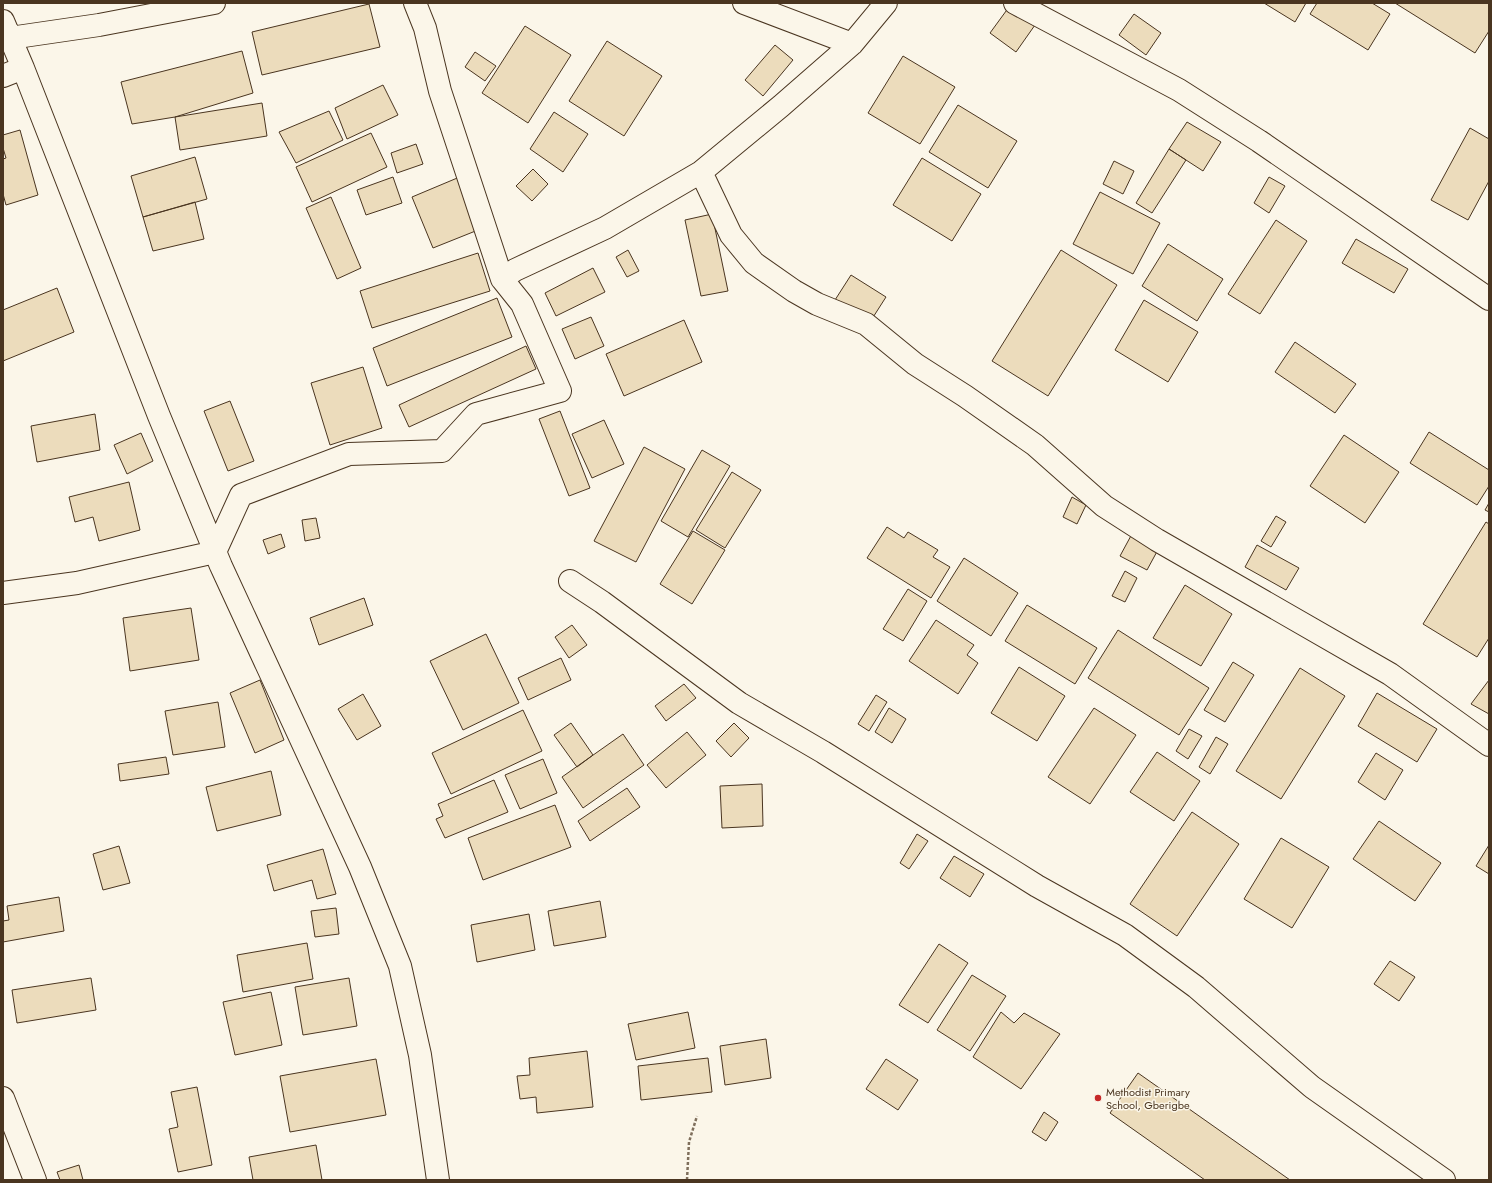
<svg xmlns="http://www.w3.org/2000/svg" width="1492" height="1183" viewBox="0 0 1492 1183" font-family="Jost,sans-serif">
<rect width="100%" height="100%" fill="#fbf6e9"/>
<!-- building -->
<path fill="#ecdcbc" stroke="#4a3520" d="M1264,3h42l-11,19z
M1317,3h55l18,11 -22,36 -58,-36z
M1395,3h94v28l-14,22z
M369,4l11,43 -118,28 -10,-43z
M1009,7l26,18 -19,27 -26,-19z
M1134,14l27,19 -15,22 -27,-20z
M525,26l46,29 -43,68 -46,-30z
M607,41l55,35 -38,60 -55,-35z
M775,45l18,15 -30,36 -18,-16z
M242,51l11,42 -78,24 -43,7 -11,-42z
M475,52l21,14 -11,15 -20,-14z
M903,56l52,31 -35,57 -52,-31z
M383,85l15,30 -51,24 -12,-31z
M262,103l5,33 -87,14 -5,-33z
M958,105l59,36 -29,47 -59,-36z
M329,111l14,29 -47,23 -17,-31z
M554,112l34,22 -25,38 -33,-23z
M1187,122l34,20 -18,29 -34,-22z
M1470,128l19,11v42l-21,39 -37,-20z
M20,130l18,65 -32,10 -3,-11v-35l3,-1 -3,-10v-13z
M371,133l16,34 -75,35 -16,-35z
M416,144l7,20 -26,9 -6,-20z
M1169,149l17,11 -34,53 -16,-10z
M195,157l12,42 -64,18 -12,-41z
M922,158l59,36 -29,47 -59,-36z
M1114,161l20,10 -11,23 -20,-10z
M533,169l15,15 -16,17 -16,-15z
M462,176l21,52 -50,20 -21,-51z
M393,177l9,26 -36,12 -9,-25z
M1269,177l16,9 -16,27 -15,-10z
M1100,192l60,31 -27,51 -60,-30z
M331,197l30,71 -24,11 -31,-71z
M195,202l9,37 -51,12 -10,-34z
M712,214l16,77 -27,5 -16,-76z
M1276,220l31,21 -47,73 -32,-20z
M1356,239l52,30 -14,24 -52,-30z
M1168,244l55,35 -26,42 -55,-35z
M628,250l11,21 -12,6 -11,-20z
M1061,250l56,35 -69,111 -56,-35z
M478,253l12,38 -118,37 -12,-37z
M593,268l12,24 -49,24 -11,-23z
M851,275l35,22 -16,25 -35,-22z
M57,288l17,44 -71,29v-51z
M497,298l15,39 -125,49 -14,-38z
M1144,300l54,32 -30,50 -53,-32z
M591,317l13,29 -29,13 -13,-30z
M684,320l18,42 -78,34 -18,-42z
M1295,342l61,42 -21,29 -60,-41z
M526,346l10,23 -127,58 -10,-22z
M363,367l19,61 -52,17 -19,-62z
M230,401l24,60 -26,10 -24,-60z
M560,411l30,77 -21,8 -30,-77z
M95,414l5,36 -63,12 -6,-36z
M604,420l20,44 -32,14 -20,-44z
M1429,432l60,38v16l-12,19 -67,-42z
M141,433l12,28 -26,13 -13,-29z
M1344,435l55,37 -34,51 -55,-37z
M644,447l41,22 -49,93 -42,-21z
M702,450l28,16 -42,71 -27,-16z
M732,472l29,18 -36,58 -29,-18z
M129,482l11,48 -41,11 -6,-24 -18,5 -6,-25z
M1072,497l14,8 -9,19 -14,-7z
M1489,503v9l-4,-2z
M1276,516l10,6 -15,25 -10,-6z
M316,518l4,20 -15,3 -3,-21z
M1486,522l3,2v114l-12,19 -54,-33z
M887,527l17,11 4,-6 30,18 -5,7 17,10 -19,31 -64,-40z
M693,531l32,19 -33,54 -32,-20z
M1133,532l27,14 -13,24 -27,-14z
M281,534l4,13 -17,7 -5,-14z
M1257,545l42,23 -13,22 -41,-23z
M964,558l54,35 -27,43 -54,-35z
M1125,571l12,7 -12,24 -13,-6z
M1185,585l47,29 -31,52 -48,-28z
M908,589l19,12 -24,40 -20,-12z
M364,598l9,27 -54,20 -9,-27z
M1027,605l70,43 -22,36 -70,-43z
M191,608l8,52 -69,11 -7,-53z
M936,620l38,25 -7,10 11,8 -20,31 -49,-33z
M572,625l15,20 -18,13 -14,-21z
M1118,630l91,58 -30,47 -91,-57z
M486,634l33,69 -56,27 -33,-69z
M561,658l10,22 -43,20 -10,-22z
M1233,662l21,13 -29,47 -21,-12z
M1019,667l46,29 -28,45 -46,-28z
M1300,668l45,28 -64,103 -45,-28z
M260,680l24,60 -29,13 -25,-60z
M1489,680v34l-18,-10z
M684,684l12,14 -30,23 -11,-15z
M1377,693l60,36 -20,33 -59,-36z
M363,694l18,32 -24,14 -19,-31z
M876,695l11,7 -18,29 -11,-7z
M218,702l7,45 -52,8 -8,-44z
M889,708l17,11 -14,24 -17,-11z
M1094,708l42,27 -46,69 -42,-27z
M523,710l19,41 -91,43 -19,-41z
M571,723l22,32 -16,12 -23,-32z
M734,723l15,15 -18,19 -15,-16z
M1189,729l13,7 -14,23 -12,-8z
M687,732l19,23 -40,33 -19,-23z
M623,734l21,31 -61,43 -21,-31z
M1216,737l12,7 -18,30 -11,-7z
M1157,752l43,29 -26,40 -44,-29z
M1376,753l27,17 -18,30 -27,-18z
M166,757l3,17 -49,7 -2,-17z
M543,759l14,34 -37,16 -15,-34z
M271,771l10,44 -64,16 -11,-44z
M494,780l14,32 -63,26 -9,-19 7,-3 -5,-12z
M762,784l1,42 -41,2 -2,-42z
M627,788l13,19 -50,34 -12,-20z
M555,805l16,42 -88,33 -15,-42z
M1192,812l47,32 -62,92 -47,-32z
M1379,821l62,42 -26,38 -62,-42z
M917,834l11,7 -19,28 -9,-6z
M1281,838l48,29 -37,61 -48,-29z
M1489,845v29l-13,-8z
M119,846l11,37 -27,7 -10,-36z
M323,849l13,45 -19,5 -5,-19 -38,11 -7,-26z
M954,856l30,18 -14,23 -30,-19z
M59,897l5,34 -61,11v-21l6,-1 -2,-14z
M600,901l6,36 -52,9 -6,-35z
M336,908l3,26 -24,3 -4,-26z
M529,914l6,36 -58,12 -6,-37z
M307,943l6,36 -70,13 -6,-37z
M939,944l29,19 -40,60 -29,-18z
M1390,961l25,16 -16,24 -25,-17z
M972,975l34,21 -36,55 -33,-21z
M91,978l5,32 -79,13 -5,-33z
M349,978l8,48 -54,9 -8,-48z
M271,992l11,53 -47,10 -12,-53z
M688,1012l7,36 -59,12 -8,-36z
M1001,1012l13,11 10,-10 36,21 -39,55 -48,-32z
M766,1039l5,39 -46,7 -5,-39z
M587,1051l6,56 -56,6 -1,-16 -16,2 -3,-23 13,-1 -1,-17z
M708,1058l4,34 -71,8 -3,-34z
M376,1059l10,56 -96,17 -10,-56z
M886,1059l32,21 -20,30 -32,-21z
M1138,1073l152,107h-85l-95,-67z
M197,1087l15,78 -34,7 -9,-43 9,-2 -7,-35z
M1044,1112l14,10 -12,19 -14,-9z
M316,1145l6,35h-69l-4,-23z
M79,1165l4,15h-23l-3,-8z"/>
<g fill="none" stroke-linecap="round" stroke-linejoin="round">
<defs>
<path id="minor" d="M415,3l10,25 15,63 62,188
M744,3l108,41
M1015,3l164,87 80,51 230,158
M3,21l20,47 136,348 62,150 139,301 40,99 20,89 18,125
M10,38l89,-13 115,-22
M3,76l20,-8
M701,172l30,63 23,28 40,28 23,13 49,20 49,40 50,32 70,49 69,61 53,34 233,134 99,71
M215,552l26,-57 108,-41 93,-3 34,-37 84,-23 -38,-87 -20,-25 13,-9 90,-42 96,-56 80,-66 71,-62 34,-41
M570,581l32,21 137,101 84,49 214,134 88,49 71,52 116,100 132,93
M3,593l74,-10 138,-31
M3,1098l32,82"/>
</defs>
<!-- minor casing -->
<use href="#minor" stroke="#4a3520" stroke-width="24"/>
<!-- path -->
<path stroke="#7f6f5c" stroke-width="2.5" stroke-dasharray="3 2" stroke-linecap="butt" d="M687,1180l2,-38 8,-26"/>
<!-- minor -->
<use href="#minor" stroke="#fbf6e9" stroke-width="22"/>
</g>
<!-- markers -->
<circle fill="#c62828" stroke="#fbf6e9" stroke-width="1.5" cx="1098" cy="1098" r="4"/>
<g text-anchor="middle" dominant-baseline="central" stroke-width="3" stroke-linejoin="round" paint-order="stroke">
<!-- poi labels -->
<g font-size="11" fill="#4a3520" stroke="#fbf6e9" text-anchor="start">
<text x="1106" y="1092">Methodist Primary<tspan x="1106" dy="13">School, Gberigbe</tspan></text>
</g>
</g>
<!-- border -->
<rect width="1492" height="1183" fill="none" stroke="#4a3520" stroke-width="8"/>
</svg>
